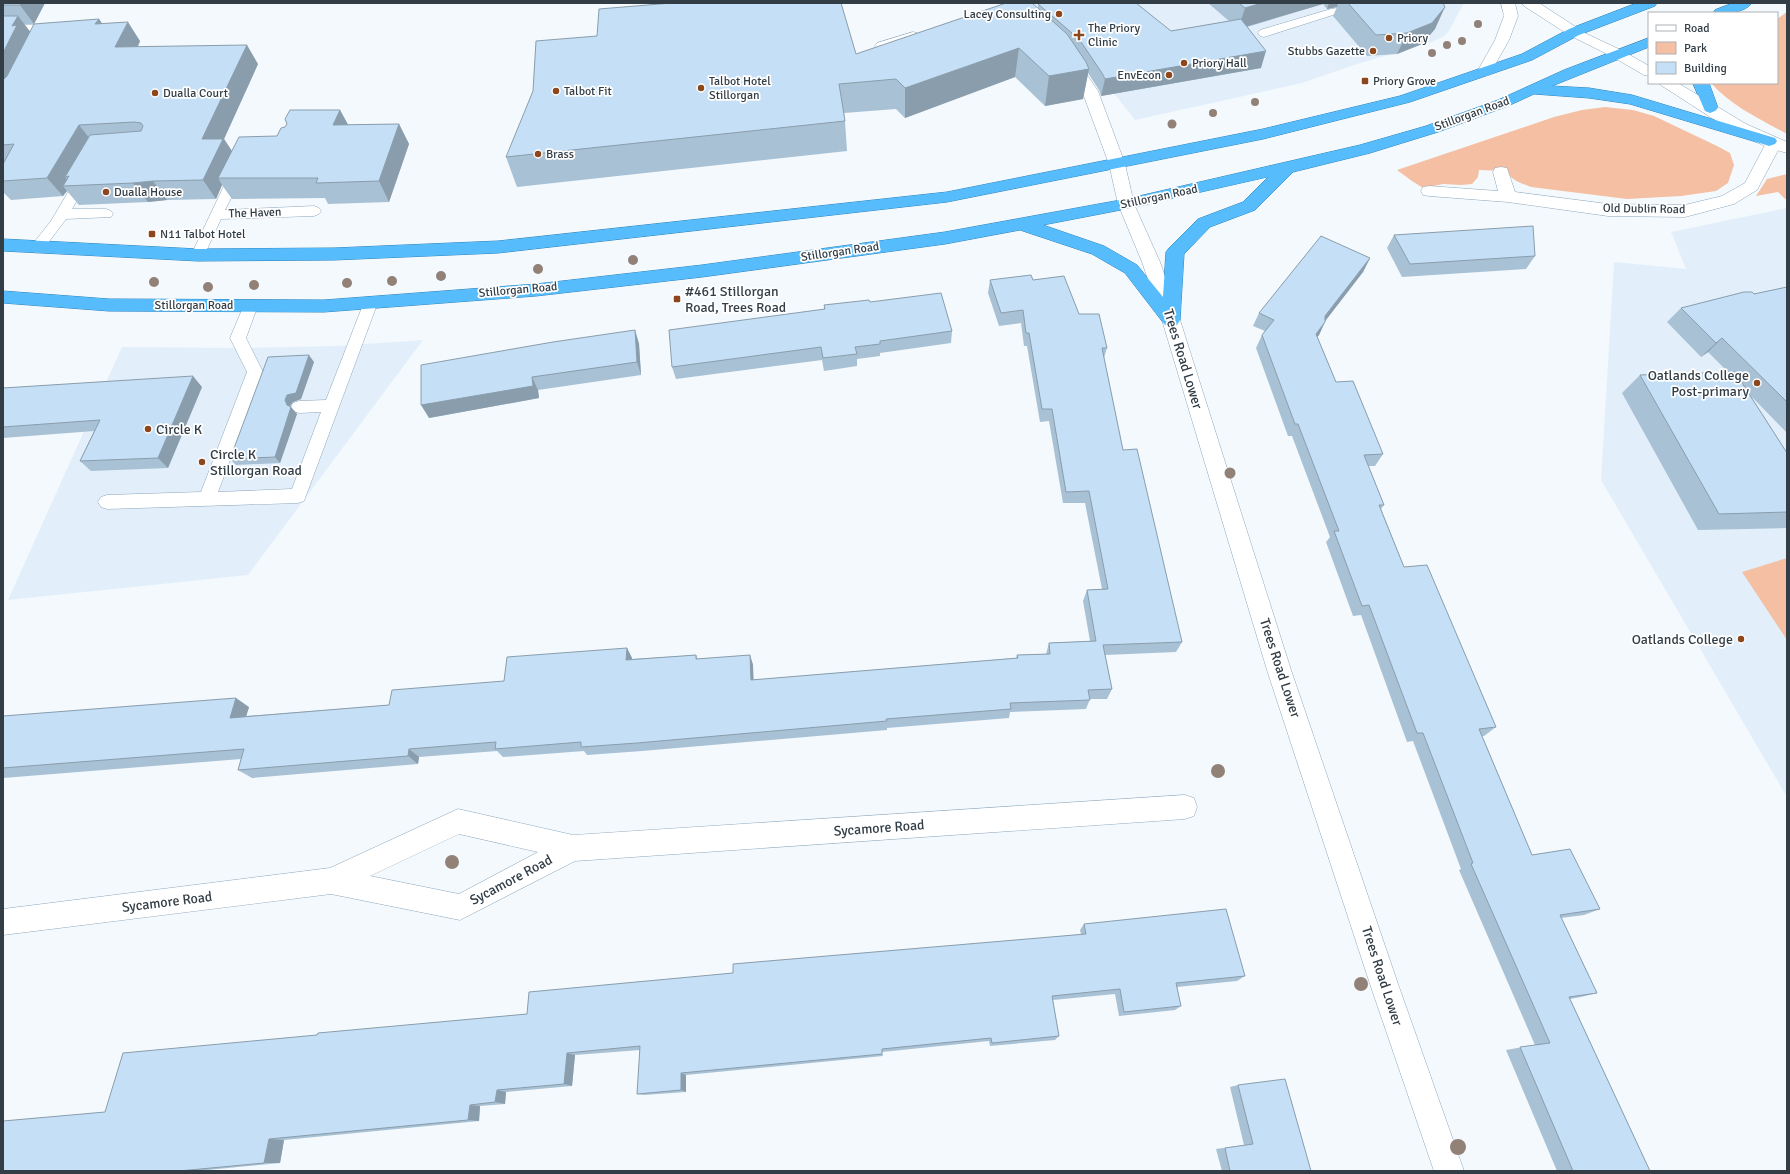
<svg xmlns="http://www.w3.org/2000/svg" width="1790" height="1174" viewBox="0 0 1790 1174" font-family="Signika,sans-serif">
<rect width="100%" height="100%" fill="#f3f9fd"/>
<!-- built -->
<path fill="#e2effa" d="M1031,3h433l-15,28 -6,6 -16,7 -70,20 -55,19 -167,37 -56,-71z
M1787,208v589l-186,-317 13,-218 72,7 -15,-37z
M423,340l-175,235 -240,25 114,-253 120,1 95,-2z"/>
<!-- green -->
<path fill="#f4bfa3" d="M1787,12v122c-27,-15 -56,-28 -76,-51h66v-64z
M1605,107l28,3 21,6 63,30 13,7 4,12 -6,18 -12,8 -35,5 -54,3 -96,-12c-10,-4 -19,-6 -25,-16l-27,-1 -1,7 -6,7 -11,1 -18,-1 -20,4 -11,-7 -15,-11 157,-53 28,-7z
M1787,174v24l-2,1 -7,-7 -22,4 11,-17z
M1787,558v82l-45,-68z"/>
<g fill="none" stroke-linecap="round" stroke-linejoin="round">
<defs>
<path id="service" d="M1368,3h32l-6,3 -58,8 -72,23 -4,-1 -2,-3 2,-3 71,-21z
M3,25h44l4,1 2,3 -5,10h-8l-2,-3 2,-3h-37z
M913,32l4,1 2,3 -2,3 -36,11 -4,-1 -2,-3 2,-3z
M238,167l5,1 2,3 -20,39 89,-4 5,2 2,3 -2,3 -5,2 -93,3 -18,39 -5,2 -5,-2 -2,-3 40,-84 2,-3z
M85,171l5,1 2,3 -20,34h34l5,2 2,3 -2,3 -45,2 -24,32 -5,2 -5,-2 -2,-3 2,-3 19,-24 29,-49z
M371,297l5,1 2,4 -74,199 -6,2 -191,6 -6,-2 -3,-5 3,-5 6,-2 94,-3 46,-120 -17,-34 14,-33 2,-4 5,-1 5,1 2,4 -12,33 17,34 -45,120 74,-3 29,-77 -22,1 -6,-2 -2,-4 2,-4 6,-2 27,-1 38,-98 2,-4z"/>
<path id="minor" d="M1501,3h14l3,13 -9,24 -18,32 -2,3 -5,1 -5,-1 -2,-3 18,-32 9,-24z
M1522,3h17l40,26 2,3 -2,3 -5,1 -5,-1 -45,-29z
M1069,55l5,1 24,35 27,73 9,40 26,58 20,58 111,350 107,314 66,187h-30l-64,-187 -103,-314 -105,-350 -20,-58 -24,-58 -9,-40 -27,-73 -20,-32 2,-3z
M1774,138l6,1 2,4 -25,47 -23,14 -49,13 -77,-1 -100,-14 -79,-6 -6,-1 -2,-4 2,-4 6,-1 69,5 -5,-19 2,-4 6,-1 6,1 8,24 93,12 77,1 37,-9 23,-13 21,-40 2,-4z
M1185,795l9,3 3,9 -3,9 -9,3 -610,42 -115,59 -129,-26 -328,41v-26l327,-41 128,-59 115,26zM459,834l79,18 -79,42 -89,-18z"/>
<path id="tertiary" d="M1574,28l49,23 26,15v10l-5,-1 -31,-18 -44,-22 -2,-3 2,-3z
M1659,83h19l68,41 41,18v11c-46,-12 -86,-43 -125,-67z"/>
<path id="trunk" d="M1637,3h20l-2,3 -76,29 -47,25 -122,42 -147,37 -316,63 -449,51 -164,7 -136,1 -195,-10v-12l195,10 136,-1 164,-7 449,-49 316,-63 137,-33 122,-42 47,-25z
M1733,3h19c-8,11 -27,10 -39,10l2,-3z
M1649,38v9l-97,39 37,2 43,7 143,43 2,3 -2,3 -6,2 -6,-2 -133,-40 -41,-6 -55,-4 -26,12 -70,26 -68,21 -77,19 -38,38 -45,17 -26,27 -4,66 -3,5 -6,2 -6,-2 -40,-52 -33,-19 -72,-24 -75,14 -243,33 -166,19 -212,16 -215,-1 -106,-8v-12l106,8 215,1 212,-16 166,-19 243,-33 181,-33 234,-54 66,-19 72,-26 66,-30zM1268,177l-25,25 -45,17 -29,29 -3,4 -3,45 -26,-32 -33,-19 -61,-21 83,-16z
M1693,83h16l9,25 -3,3 -5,2 -5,-2z"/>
</defs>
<!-- service casing -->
<use href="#service" stroke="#8da7bc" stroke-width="1"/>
<!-- minor casing -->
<use href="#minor" stroke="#8da7bc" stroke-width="1"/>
<!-- tertiary casing -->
<use href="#tertiary" stroke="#8da7bc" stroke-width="1"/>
<!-- trunk casing -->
<use href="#trunk" stroke="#2d84bc" stroke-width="1"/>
<!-- service -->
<use href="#service" fill="#fff" fill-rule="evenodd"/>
<!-- minor -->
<use href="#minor" fill="#fff" fill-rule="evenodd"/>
<!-- tertiary -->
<use href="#tertiary" fill="#fff" fill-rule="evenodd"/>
<!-- trunk -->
<use href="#trunk" fill="#56bcfc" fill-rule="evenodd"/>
</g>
<!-- trees -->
<g fill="#928177">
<circle cx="1478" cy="24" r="4"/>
<circle cx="1462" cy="41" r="4"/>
<circle cx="1447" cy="45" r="4"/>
<circle cx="1432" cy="53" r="4"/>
<circle cx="1255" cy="102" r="4"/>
<circle cx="1213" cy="113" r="4"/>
<circle cx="1172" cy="124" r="4.5"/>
<circle cx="633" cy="260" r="5"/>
<circle cx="538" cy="269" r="5"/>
<circle cx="441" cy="276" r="5"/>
<circle cx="392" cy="281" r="5"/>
<circle cx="154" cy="282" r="5"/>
<circle cx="347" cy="283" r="5"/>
<circle cx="254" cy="285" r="5"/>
<circle cx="208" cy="287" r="5"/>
<circle cx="1230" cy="473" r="5.5"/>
<circle cx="1218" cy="771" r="7"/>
<circle cx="452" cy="862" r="7"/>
<circle cx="1361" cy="984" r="7"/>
<circle cx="1458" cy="1147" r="8"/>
</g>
<!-- wall -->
<path fill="#a9c1d4" d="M3,3h42l-11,21h-10l6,8 69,-13 3,5 38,17 -2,6 120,17 -34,75 8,13 45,-16 63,-26 8,15 51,-1 10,20 -20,58 -61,2 -3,-6 -93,1 -10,-14 -6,14 -49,1 -19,2 -69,3 -12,-14 -4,5 -52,4 -8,-8z
M1208,3h235l-8,26 -13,15 -25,10 -30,2 -34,-40 4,-9 -10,2 -4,-5 -76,23 14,41 -160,28 -2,-6 -11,-17 -5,26 -38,7 -30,-29 -110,41 -9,-9 -52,4 1,8 2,30 -330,36 -11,-30 350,-103 182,-46v-4l133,27 58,-10z
M1394,235l141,21 -9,13 -124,8 -15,-29z
M1370,258l-7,14 -38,49 -6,14 -2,2 19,45 47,72 -8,12h-7l16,39 -3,4 23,58 92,160 -12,9h-2l50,119 68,54 -16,6 -23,3 36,75 -16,4 -11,2 80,172h-93l-51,-121 29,-5 -76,-175 2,-1 -48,-128 -6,1 -46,-127 -8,1 -27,-74 4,-5 -38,-101h-4l-32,-88 6,-13 3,-4 -12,-5 6,-13z
M990,280h43l46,34 28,34 -3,10 19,92 59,192 -6,10 -71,3 7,34 -5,10h-17l-4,10 -76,3 -1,6 -122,10v2l-245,21 -55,4 -3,-4 -81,6 -6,-6 -78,6 -1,7 -166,14 -14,-8 3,-11 -238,19v-62l246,-9 -3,9 143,-11 115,-24 123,-33 5,10v1l64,-4 2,4 52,-4 3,10v15l263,-22 1,-3 29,-1 3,-11 41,-2 -7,-40 4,-11 15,-1 -17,-86h-22l-14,-82 -9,1 -13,-76h-3l-3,-23 -22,3 -11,-33z
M1787,287v146l-37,-38 37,58v75l-89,2 -76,-137 18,-18 88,-3 -20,-20 -7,5 -34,-35 14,-14 73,-14z
M870,302l82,29 -1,12 -71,10v3l-23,3v7l-33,5 -2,-11 -146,19 -4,-12 152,-58v-4z
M635,330l4,14 2,31 -103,15 1,8 -110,20z
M314,362l-13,37 -8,3 -3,4 7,8 -17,49 -44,2 -6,-6z
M202,387l-34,81 -77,3 -11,-10 14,-30 -91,7v-50z
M1084,924l161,52 -8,5 -60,6 4,19 -6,4 -56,6 -4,-22 -62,6 6,36 -4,4 -65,6 -1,-5 -107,11 1,4 -197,19v17l-42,3 -7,-1 3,-44 -65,5 -3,31 -66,6 -1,12 -25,2 -1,15 -195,19 -4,23 -83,8h-194l102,-59 212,-77 210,-21 206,-41 348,-39 -1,-4z
M1238,1085l73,86h-89l-6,-22 28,-4 -14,-58z"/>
<!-- shaded-wall -->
<path fill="#8a9dac" d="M21,3h24l-11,21 -14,-19z
M1262,3h62l-1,1 -85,25 7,-21z
M1329,3h9l-1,4 -10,2z
M1445,7l-10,22 -13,15 -25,10 10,-21z
M18,16l14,18 -29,55v-36l9,-27z
M99,19l13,19 -17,-14z
M128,22l12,19 -12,25 -13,-19z
M247,45l11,19 -34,75 12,18 -18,21 4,7 -6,14 -13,-19 -1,-41z
M1019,48l-4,29 -110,41v-30z
M1266,51l-5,17 -160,28 4,-17z
M1089,69l-6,30 -38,7 4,-30z
M340,110l11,20 -18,-5z
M399,124l10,20 -20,58 -10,-21z
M79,125l15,19 -25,32 -4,1 6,7 -8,2 4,5 -4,5 -16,-18z
M153,181l14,19 -19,2 -15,-19z
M1370,258l-7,14 -44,57 6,-13z
M1325,322l-6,13 -10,12 7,-13z
M635,330l4,14 2,31 -4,-13z
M1722,338l-14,14 -7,5 15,-14z
M309,355l5,7 -13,37 -8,3 -3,4 1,1 6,7 -17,49 -5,-6 12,-52 -2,-5z
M193,376l9,11 -34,81 -10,-10z
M532,377l6,13 1,8 -110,20 -8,-13z
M627,648l5,10 -1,12 -5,-10z
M750,655l3,10 1,24 -3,-9z
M236,698l13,9 -6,20 -13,-9z
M409,749l10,8 -1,7 -10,-8z
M567,1053l8,2 -3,31 -8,-2z
M681,1073l5,2v17l-5,-2z
M497,1090l9,2 -1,12 -10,-2z
M470,1105l10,1 -1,15 -11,-1z
M269,1139l15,1 -4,23h-16z"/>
<!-- building -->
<path fill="#c5e0f6" stroke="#8a9dac" d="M3,3h18l-1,2h-17z
M672,3h169l15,51 150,-51h26l35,31 19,28 3,7 -40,7 -30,-28 -114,40 -9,-9 -57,5 6,37 -339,36 27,-66 3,-50 61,-5 2,-27z
M1042,3h94l35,28 70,-12 25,32 -161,28 -3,-6 -23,-34 -41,-35z
M1239,3h23l-17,5z
M1348,3h95l2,4 -13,16 -25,10 -31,2z
M3,16h15l-6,10 5,-1 -14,28z
M99,19l-4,5 33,-2 -13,25 132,-2 -45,94h21l-20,41 -50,1 -20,2 -70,3 6,-10 -4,1 25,-42 51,-4 2,-5 -2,-3 -7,-1 -55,3 -32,53 -44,3v-17l11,-20 -11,1v-65l4,-4 27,-52z
M290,110h50l-7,15 66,-1 -20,57 -63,2 2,-5h-100l21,-41 38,-1 4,-8 4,-1 2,-3 -2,-5z
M1533,226l2,30 -125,8 -16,-29z
M1321,236l49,22 -45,58v6l-9,12 20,48 17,-1 30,73 -19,1 20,50h-5l25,62 23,-2 69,162 -17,2 53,126 38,-6 30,60 -40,6 37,78 -28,4 81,174h-77l-53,-124 30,-4 -79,-179 2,-1 -50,-130h-6l-48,-128 -7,1 -28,-75h5l-41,-107h-3l-33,-89 12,-15 -15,-7z
M1031,275l2,5 31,-4 15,38h20l8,34h-5l21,102 14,-1 45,193 -79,3 9,44 -24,1 2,10 -80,3 1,6 -125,10 1,2 -250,22 -56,4v-5l-86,7 1,-7 -87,7 -1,7 -170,14 6,-21 -241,19v-52l233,-18 -6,20 159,-13 3,-15 112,-9 3,-24 120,-9 -1,12 70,-5v4l54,-4 1,25 267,-22 -1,-3 33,-1 -1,-11 47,-2 -9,-51 21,-1 -19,-98 -23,1 -14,-83h-10l-13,-76h-3l-3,-23 -22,3 -11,-33z
M1787,287v115l-65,-64 -6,5 -35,-35 63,-16h8l2,2z
M941,293l11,38 -72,10v3l-25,3 2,7 -34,4 -2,-11 -149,20 -3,-37 156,-21 -1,-4 45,-5 1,2z
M635,330l2,32 -105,15 1,9 -112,19v-40l132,-23z
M309,355l-13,38 -9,2 -2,5 2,5 4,2 -16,50 -45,2 38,-102z
M1735,372l52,81v59l-68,2 -79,-139z
M193,376l-35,82 -78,3 20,-41 -97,7v-39z
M1226,909l19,67 -69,7 5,23 -57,6 -4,-23 -68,7 7,40 -67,7 -1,-5 -109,11v5l-201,19v17l-44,4 3,-48 -73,7 -3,31 -67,6 -2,12 -25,3 -2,15 -199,19 -5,24 -85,8h-176v-50l102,-9 18,-59 194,-18 1,-2 209,-19 2,-22 204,-19v-9l353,-30 -2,-10z
M1285,1079l26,92h-81l-5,-23 28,-4 -15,-59z"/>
<!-- markers -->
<g fill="#8c471c" stroke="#fff" stroke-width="1.5">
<circle cx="1059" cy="14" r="4"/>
<path d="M1077 29h4v4h4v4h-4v4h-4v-4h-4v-4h4z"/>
<circle cx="1389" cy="38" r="4"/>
<circle cx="1373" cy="51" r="4"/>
<circle cx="1184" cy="63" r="4"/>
<circle cx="1169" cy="75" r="4"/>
<rect x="1361" y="77" width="8" height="8" rx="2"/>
<circle cx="701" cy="88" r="4"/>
<circle cx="556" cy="91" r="4"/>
<circle cx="155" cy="93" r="4"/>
<circle cx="538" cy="154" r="4"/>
<circle cx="106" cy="192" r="4"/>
<rect x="148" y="230" width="8" height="8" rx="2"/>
<rect x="673" y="295" width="8" height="8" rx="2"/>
<circle cx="1757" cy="383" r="4"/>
<circle cx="148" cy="429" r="4"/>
<circle cx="202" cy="462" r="4"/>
<circle cx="1741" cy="639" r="4"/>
</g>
<g text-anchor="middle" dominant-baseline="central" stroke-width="3.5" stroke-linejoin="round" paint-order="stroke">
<!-- far-poi labels -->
<g font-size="12" fill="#323d46" stroke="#fff" text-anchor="start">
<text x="1051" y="14" text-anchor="end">Lacey Consulting</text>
<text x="1088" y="28">The Priory<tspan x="1088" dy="14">Clinic</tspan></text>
<text x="1397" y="38">Priory</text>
<text x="1365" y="51" text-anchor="end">Stubbs Gazette</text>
<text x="1192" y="63">Priory Hall</text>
<text x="1161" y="75" text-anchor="end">EnvEcon</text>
<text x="709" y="81">Talbot Hotel<tspan x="709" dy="14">Stillorgan</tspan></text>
<text x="1373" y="81">Priory Grove</text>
<text x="564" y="91">Talbot Fit</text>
<text x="163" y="93">Dualla Court</text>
<text x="546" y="154">Brass</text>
<text x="114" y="192">Dualla House</text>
<text x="160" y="234">N11 Talbot Hotel</text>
</g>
<!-- far-street labels -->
<g font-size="12" fill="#323d46" stroke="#fff">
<text transform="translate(1472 114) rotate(-20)">Stillorgan Road</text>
<text transform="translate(1159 197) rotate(-12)">Stillorgan Road</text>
<text transform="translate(1644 209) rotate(1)">Old Dublin Road</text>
<text transform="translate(255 213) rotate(-2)">The Haven</text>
<text transform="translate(840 252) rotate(-8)">Stillorgan Road</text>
<text transform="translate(518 290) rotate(-5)">Stillorgan Road</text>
<text x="194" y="305">Stillorgan Road</text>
</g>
<!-- poi labels -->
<g font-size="14" fill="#323d46" stroke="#fff" text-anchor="start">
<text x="685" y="291">#461 Stillorgan<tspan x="685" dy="16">Road, Trees Road</tspan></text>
<text x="1749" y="375" text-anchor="end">Oatlands College<tspan x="1749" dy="16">Post-primary</tspan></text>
<text x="156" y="429">Circle K</text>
<text x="210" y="454">Circle K<tspan x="210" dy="16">Stillorgan Road</tspan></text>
<text x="1733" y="639" text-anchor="end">Oatlands College</text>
</g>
<!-- street labels -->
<g font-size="14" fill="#323d46" stroke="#fff">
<text transform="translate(1183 359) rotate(73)">Trees Road Lower</text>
<text transform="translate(1280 668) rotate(72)">Trees Road Lower</text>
<text transform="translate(879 828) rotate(-4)">Sycamore Road</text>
<text transform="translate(511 880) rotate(-28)">Sycamore Road</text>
<text transform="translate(167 902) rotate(-7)">Sycamore Road</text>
<text transform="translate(1382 976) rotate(72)">Trees Road Lower</text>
</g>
</g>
<!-- border -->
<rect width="1790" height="1174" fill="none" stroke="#323d46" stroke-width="8"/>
<!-- legend -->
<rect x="1648" y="12" width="130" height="72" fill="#ffffff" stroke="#adb1b5"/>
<rect x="1656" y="25" width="20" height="6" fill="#ffffff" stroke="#adb1b5"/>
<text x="1684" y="32" font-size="12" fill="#323d46">Road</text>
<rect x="1656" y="42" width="20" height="12" fill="#f4bfa3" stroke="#adb1b5"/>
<text x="1684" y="52" font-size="12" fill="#323d46">Park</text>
<rect x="1656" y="62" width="20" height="12" fill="#c5e0f6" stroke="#adb1b5"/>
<text x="1684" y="72" font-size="12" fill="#323d46">Building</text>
</svg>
